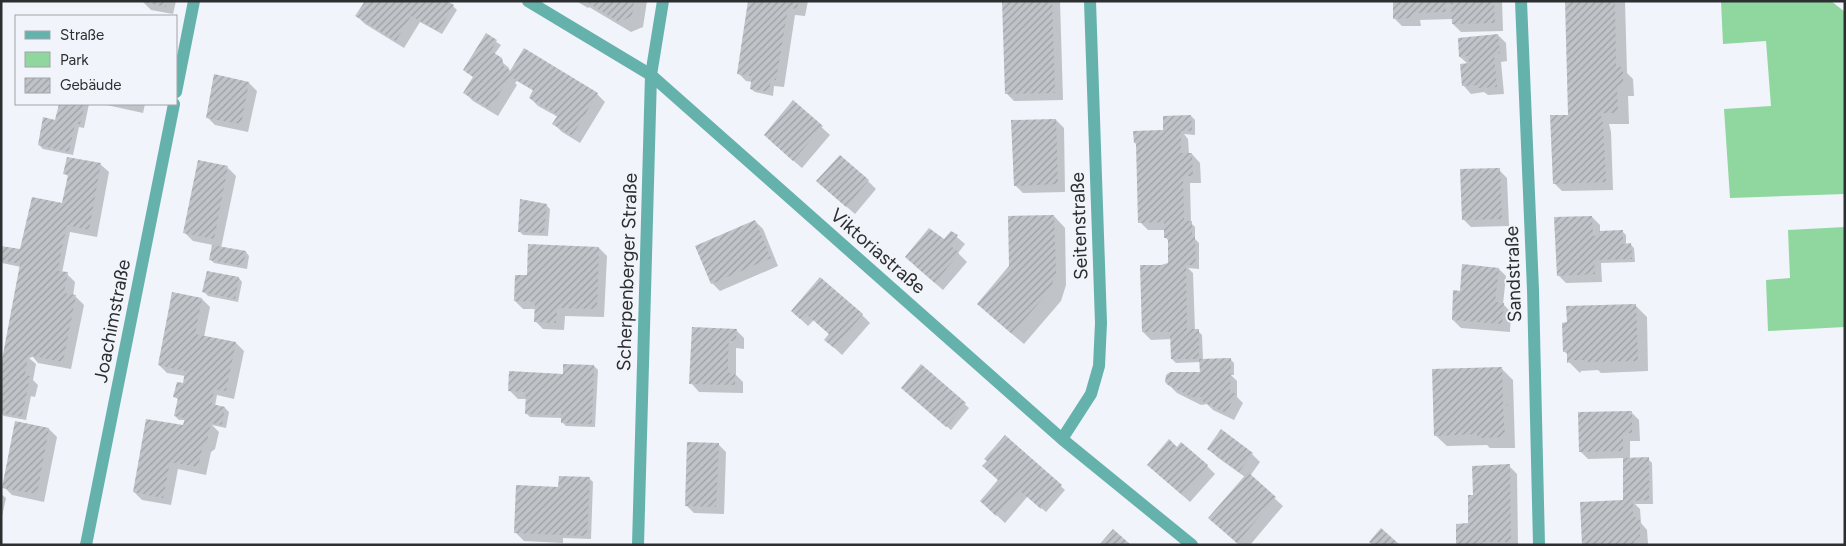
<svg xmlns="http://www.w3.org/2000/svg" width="1846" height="546" viewBox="0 0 1846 546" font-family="Figtree,sans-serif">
<defs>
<pattern id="building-hatch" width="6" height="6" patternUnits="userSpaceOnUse" patternTransform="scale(1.25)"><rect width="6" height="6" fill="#c0c4c9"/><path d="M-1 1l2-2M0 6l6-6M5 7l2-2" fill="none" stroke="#9ca0a4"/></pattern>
</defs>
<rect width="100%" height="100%" fill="#f1f4fa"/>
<!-- green -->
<path fill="#8fd79f" d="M1721,1h110l14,11v182l-115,4 -6,-89 47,-3 -5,-65 -43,3z
M1845,227v100l-77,4 -2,-51 24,-2 -2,-48z"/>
<!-- shadow -->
<path fill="#0003" d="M176,1l-3,13 -22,-4 -8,-8z
M576,1h71l-4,26 -12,5 -42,-25 -1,1z
M749,1h59l-3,15 -10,-1 -11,72 -10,-1 -1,10 -18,-4 -4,-3 1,-7 -6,-1 -8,-8z
M1003,1h57l3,99 -49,1 -8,-8z
M1394,1h108l1,30 -42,1 -8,-8v-5l-33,1 1,6h-19l-8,-8z
M1566,1h59l2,72 6,6 1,17h-6l1,28h-20l2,8 2,58 -51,1 -8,-8 18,-67z
M453,6l4,4 -15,24 -22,-12 -16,26 -39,-24 -8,-8z
M486,35l15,10 -7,10 15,13 1,5 87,21 8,8 -25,41 -18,-11 -8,-8 4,-7 -20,-11 -8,-8 4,-7 -17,-10 -2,2 2,2 -19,31 -25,-15 -8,-8 9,-15z
M1498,35l8,8 1,18 -6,1 3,32 -16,1 -4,-3 -13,2 -8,-9 5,-21 -8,-7z
M249,83l8,8 -9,41 -33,-7 -8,-8z
M794,102l36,33 -28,33 -29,-25z
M60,104h29l-5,24 -5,-1 -6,28 -30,-6 -4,-4 17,-24z
M102,104h43l-2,9z
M1191,116l4,4v15l-11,-1 4,5 1,15h3l8,9 1,20h-11l1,40 4,4v12l4,4v26l-11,-1 5,5 2,58h3l4,4 1,25 27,-1 4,4v12h-3l6,6v16l6,6 -9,17 -21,-10 -6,-6 -6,1 -24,-12 -9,-9 33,-11v-11l-25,1 -4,-4v-20l-21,1 -8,-8 18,-66 8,-2v-23l-4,-4v-7h-17l-8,-8 -2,-76 -3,-3 29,-12z
M1056,120l8,8 1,64 -42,1 -8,-8z
M100,164l9,8 -12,65 -27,-5 -8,41 5,1 8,8 -2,14 3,1 8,8 -13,64 -33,-6 -5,-6 -4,1 7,6 -3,16 5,5 -3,12 -4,-1 -5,24 -22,-4 -3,-3 20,-146 -19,-4 -1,-16 20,4 41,-47 7,-27 -4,-4z
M228,168l8,8 -15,72 25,4 3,4 -2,13 -33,-6 -4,-4 3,-14 -20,-4 -8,-8z
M1499,170l8,8 2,48 -38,1 -8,-8z
M868,181l8,8 -21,25 -29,-25z
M546,205l4,4 -2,27 -25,-1 -4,-4z
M1054,216l11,12 1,57 -5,16 -37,43 -34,-29z
M1592,217l8,8v7l22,-1 4,4v10h5l3,3 1,14 -34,1 1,19 -36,1 -8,-8z
M755,221l8,8 15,37 -58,25 -8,-8z
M951,232l14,12 -7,9 9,9 -24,28 -29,-25 30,-24z
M599,248l8,8 -3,61 -39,-1 -1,14 -21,-1 -8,-8v-12h-12l-8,-8 13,-24z
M1498,268l8,8 -3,28 8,8 -1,20 -49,-4 -8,-8 8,-28z
M239,278l3,4 -4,20 -30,-6 -4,-4z
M173,294l29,5 8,8 -6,30 32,6 8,8 -10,48 -17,-4 -2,11 10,2 4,4 -3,16 -14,-3 7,7 -4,17 -4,3 -5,23 -28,-6 -7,36 -29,-5 -8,-8 50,-65 2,-7h-7l-4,-4 4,-16 -4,-3 12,-12 -2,-9 -18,-3 -8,-8z
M1635,305l12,12 1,54 -47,2 -3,-3 -17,1 -1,2 -11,-11v-6l-5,-5z
M792,311l70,4 8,8 -28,32 -16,-15 4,-5 -16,-15 -6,6z
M736,330l8,8v11l-8,-1v27l7,7v11l-44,-1 -8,-9z
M594,366l4,4 -3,57 -29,-1 -4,-4v-4l-32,-1 -4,-4 1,-14h-9l-8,-8z
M922,366l47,42 -18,22 -44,-38z
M1502,369l11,11 2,68h-25l-3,-3 -40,1 -12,-11z
M1631,412l8,8 1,21h-10v18h18l4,4 1,41h-18l5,5 1,14 6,7 1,14 -65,1 41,-44v-43l-36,1 -8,-8z
M16,423l33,6 8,8 -13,65 -32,-7 -8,-8z
M718,444l8,8 -2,62 -30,-1 -8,-8z
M1177,449l30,17 8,8 -25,28 -42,-37z
M1209,449l43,5 8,8 -10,14 33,30 -33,39h-11l-30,-27 36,-41 -28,-20z
M1509,466l8,8 1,71h-61l12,-21 5,-27z
M1047,474l18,16 -19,22 -18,-16 -23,27 -15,-14 10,-28z
M589,478l4,4 -2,57 -28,-1v5l-39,-2 -8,-8 43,-45z
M1,494l5,4 -5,23z"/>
<!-- building -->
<path fill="url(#building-hatch)" d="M141,1h26l-1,6z
M365,1h82l7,4 -16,26 -27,-15 -15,25 -41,-25z
M585,1h49l-2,15 -13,6z
M748,1h51l-2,8 -9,-1 -12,72 -5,-1 -2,13 -19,-3 2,-13 -15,-2z
M1002,1h50l3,92 -50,1z
M1393,1h101l1,22 -43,1 -1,-20h-6l1,8 -33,1v5l-20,1z
M1565,1h50l1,66h7v19h-6l1,27h-18l3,10 3,59 -53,2 -3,-69h18z
M486,33l11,7 -6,11 11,7 2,9 6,4 14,-23 74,45 -26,43 -20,-12 6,-9 -29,-17 4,-8 -23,-14 -20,33 -27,-16 10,-16 -10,-7z
M1498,34l2,19 -6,1 3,33 -19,1 1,-3 -17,1 -2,-22 9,-1 -1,-7 -9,1 -1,-19z
M214,74l35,8 -8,42 -35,-6z
M793,100l30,26 -30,35 -29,-26z
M59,104h26l-5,20h-5l-6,28 -31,-7 5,-28 12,3z
M1191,115l1,16h-11v22h11l1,23h-10l1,45h8v16h3l1,28h-10l1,64h12v30h-28l-1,-27h-28l-2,-67h21l7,-2v-25h-4v-16l-26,1 -2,-80h-2l-1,-12 30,-1v-14z
M1056,119l2,65 -44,2 -3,-66z
M840,155l29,25 -23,27 -30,-26z
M67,157l34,6 -12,67 -22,-5 -7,32 -2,14 10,1 -4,21 12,2 -13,67 -35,-7 -3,20 5,1 -8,41 -21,-4v-48l19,-101 -19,-4v-14l19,3 12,-52 30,6 6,-28 -5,-1z
M198,160l30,6 -14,73 -31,-6z
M1500,168l2,51 -40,1 -2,-51z
M520,199l27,5 -3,29 -26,-1z
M1054,215l2,58 -6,17 -38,44 -35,-30 32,-38 -1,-50z
M1592,216l1,20 6,-1v-4l24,-1v14l8,-1 1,16 -38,1 1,14 -38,2 -3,-59z
M755,220l16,38 -60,26 -16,-38z
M929,228l15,11 7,-8 7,4 -8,10 9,8 -24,30 -30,-26z
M528,244l71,3 -2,62 -40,-1 -1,15 -22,-1 1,-20 -21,-1 1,-26h12z
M212,245l34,6 -3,15 -34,-6z
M1462,264l37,4 -4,34 9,1 -2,21 -50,-4 1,-30 7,1z
M207,271l32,6 -4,22 -33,-7z
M820,277l43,37 -29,34 -10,-8 5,-6 -24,-21 -5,6 -9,-8z
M172,292l30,6 -7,36 41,8 -10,49 -12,-2 -2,15 13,3 -3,18 -11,-2 -4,18 -4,3 -5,23 -28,-5 -7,36 -30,-6 13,-73 37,6 2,-7 -11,-2 4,-18 -5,-1 4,-15 6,1 2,-12 -27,-6z
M1636,304l2,57 -50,1v-2h-18l1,2 -4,1v-11h-4l-1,-29 5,-1 -1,-16z
M692,327l45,2 -1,12h-7l-1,16v16h7v12l-46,-1z
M1231,358l-1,33 6,3 -10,19 -23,-11v-5h-11l-24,-12 -3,-3 1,-7 4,-3h30l-1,-13z
M563,364l31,1 -2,59 -31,-1v-11l-4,-1 -1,4 -31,-1 1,-22 -18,-1 1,-20 54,3z
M921,364l45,39 -20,24 -45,-39z
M1502,367l1,37 6,1 -6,1 2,31 -27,1 -1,-4 -43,2 -2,-67z
M1632,411v22h-9v18l-44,1 -1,-40z
M15,421l34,7 -12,66 -35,-6z
M1221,429l32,24 -14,19 -32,-23z
M1005,435l57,50 -21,24 -22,-19 -23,26 -16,-15 18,-21 -16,-14 5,-5 -3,-2z
M1169,439l8,8 4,-5 27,23 -26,30 -35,-30z
M687,442l32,1 -3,64 -31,-1z
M1649,457v43l-16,1v15l7,4v16l-6,5v4h-52l-2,-43 43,-2v-42z
M1510,464l1,78h-29v3h-26v-21l12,-1v-28h5l-1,-29z
M1248,472l28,25 -39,46 -29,-25z
M559,476l31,1 -3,59 -73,-3 2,-48 42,2z
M1381,528l19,17h-27l-4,-3z
M1113,529l18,16h-32z"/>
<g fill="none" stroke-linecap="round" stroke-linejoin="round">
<!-- minor -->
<path stroke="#65b2ad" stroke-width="12" d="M528,1l123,74 411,364 130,106
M1521,1l12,289 6,255
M176,92l18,-91
M1062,439l29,-45 8,-28 2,-43 -11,-322
M86,545l88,-441
M638,545l13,-470 12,-74"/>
</g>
<g text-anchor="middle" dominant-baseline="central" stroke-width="4" stroke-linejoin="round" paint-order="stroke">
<!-- street labels -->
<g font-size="19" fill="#2c2e30" stroke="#f1f4fa">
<text transform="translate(1079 226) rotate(-92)">Seitenstraße</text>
<text transform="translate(878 251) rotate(41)">Viktoriastraße</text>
<text transform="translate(627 272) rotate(-88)">Scherpenberger Straße</text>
<text transform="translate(1513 274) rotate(-92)">Sandstraße</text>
<text transform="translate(112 321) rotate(-79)">Joachimstraße</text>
</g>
</g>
<!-- border -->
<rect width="1846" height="546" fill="none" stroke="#2c2e30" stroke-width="5"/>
<!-- legend -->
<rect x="15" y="15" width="162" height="90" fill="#f1f4fa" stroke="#a2a5a9"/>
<rect x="25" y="31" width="25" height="8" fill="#65b2ad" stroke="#a2a5a9"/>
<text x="60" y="40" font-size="15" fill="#2c2e30">Straße</text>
<rect x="25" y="52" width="25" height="15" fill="#8fd79f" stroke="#a2a5a9"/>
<text x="60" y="65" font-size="15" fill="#2c2e30">Park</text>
<rect x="25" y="78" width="25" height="15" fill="url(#building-hatch)" stroke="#a2a5a9"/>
<text x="60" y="90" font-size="15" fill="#2c2e30">Gebäude</text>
</svg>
